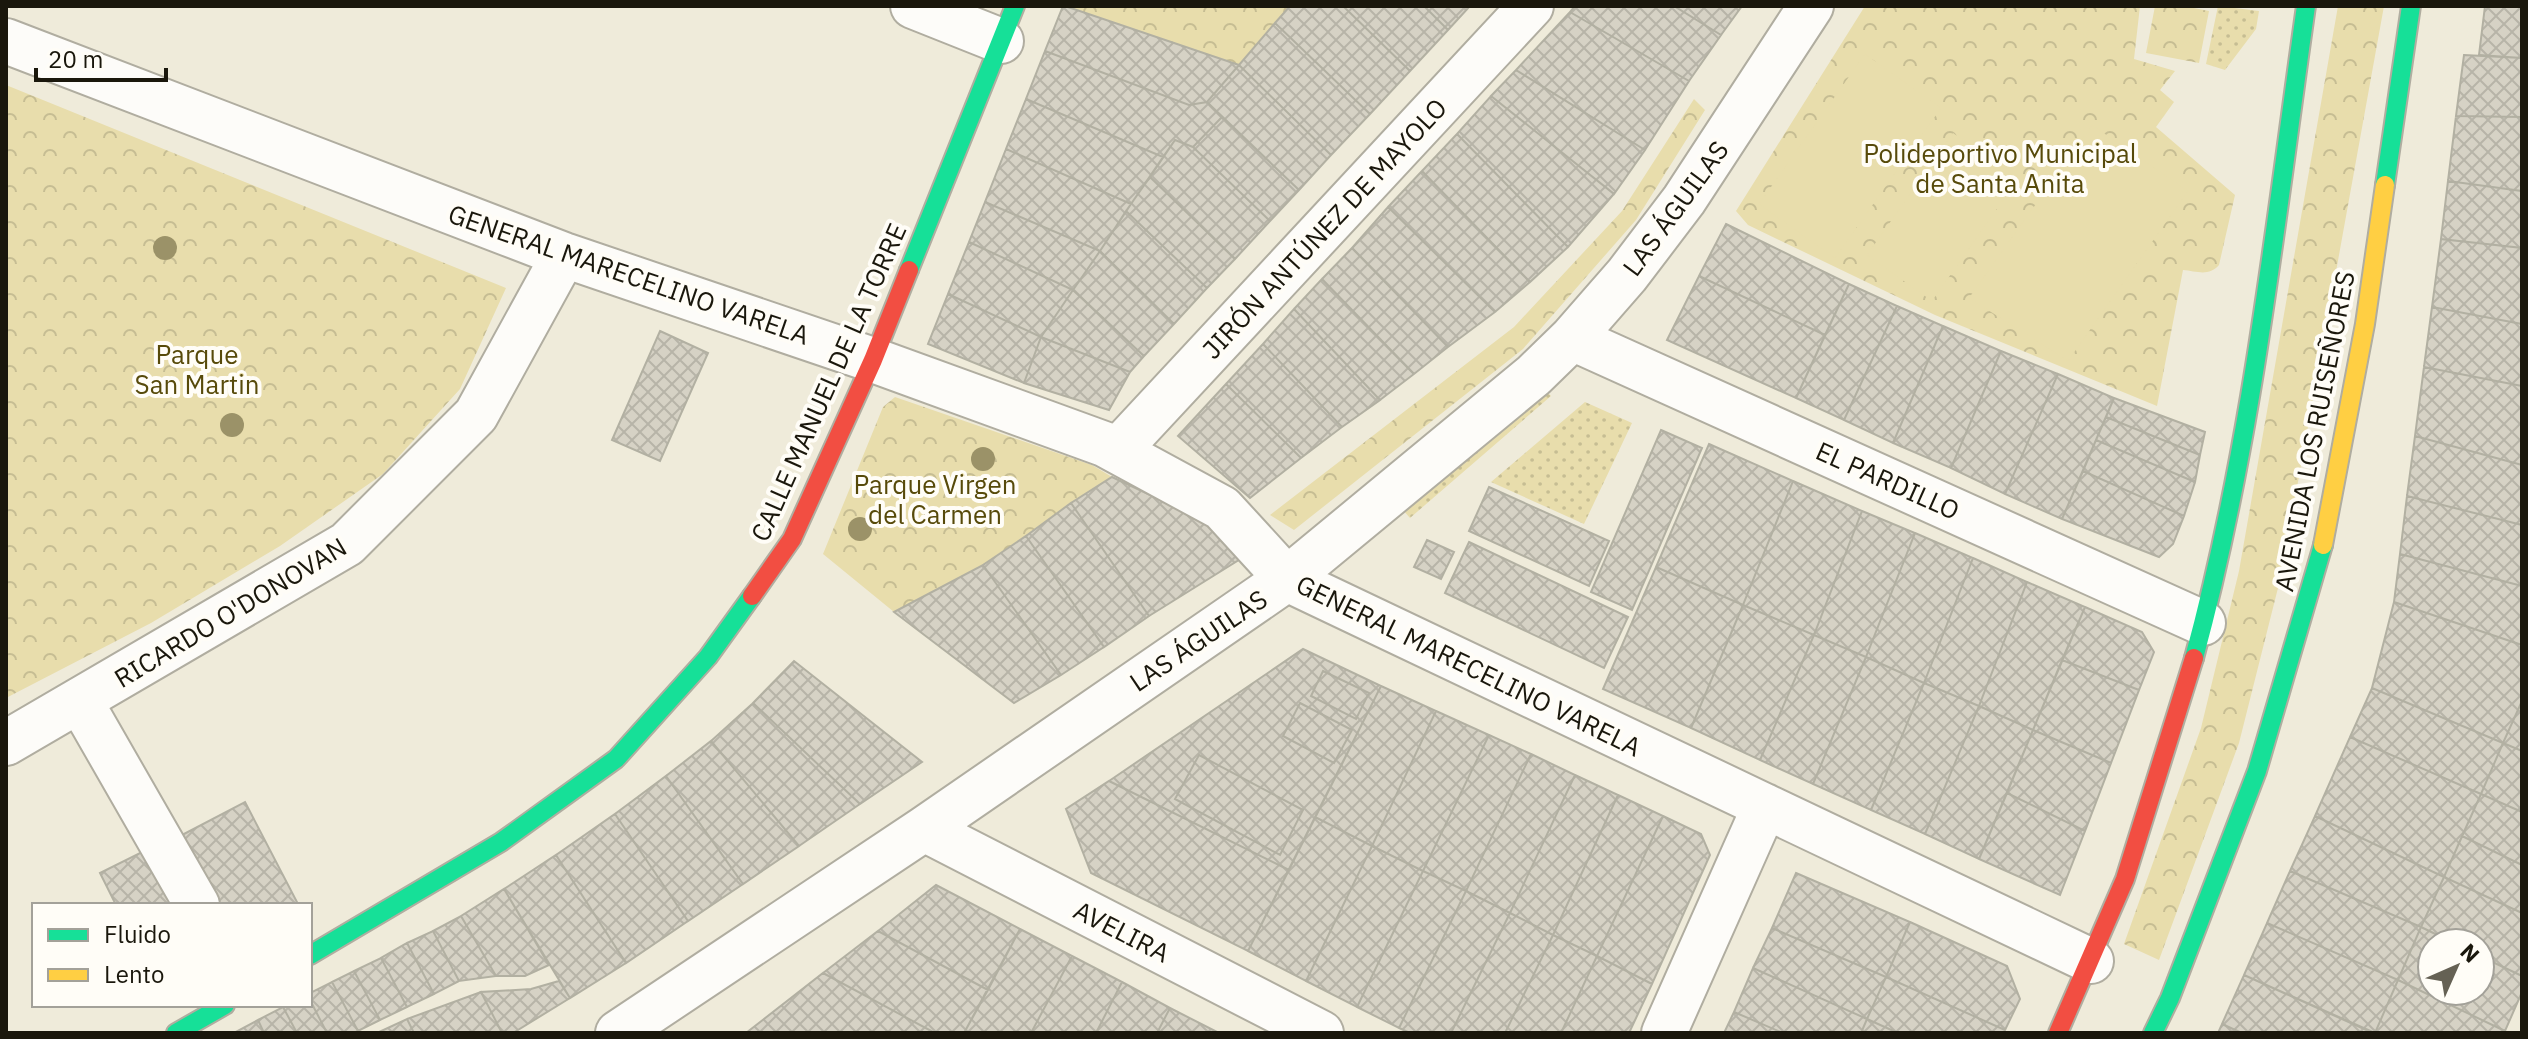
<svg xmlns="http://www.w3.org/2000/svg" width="2528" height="1039" viewBox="0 0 2528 1039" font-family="'IBM Plex Sans',sans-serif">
<defs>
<pattern id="park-crowns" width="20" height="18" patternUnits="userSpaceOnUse" patternTransform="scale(2)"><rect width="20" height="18" fill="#e8ddac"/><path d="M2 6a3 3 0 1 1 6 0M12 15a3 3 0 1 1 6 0" fill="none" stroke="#c6bd93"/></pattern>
<pattern id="garden-dots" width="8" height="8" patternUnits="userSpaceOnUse" patternTransform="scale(2)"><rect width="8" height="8" fill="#e8ddac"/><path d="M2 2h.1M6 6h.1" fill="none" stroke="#c6bd93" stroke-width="1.8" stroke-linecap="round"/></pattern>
<pattern id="building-cross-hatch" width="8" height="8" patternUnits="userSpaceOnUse" patternTransform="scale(2)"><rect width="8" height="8" fill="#d6d2c5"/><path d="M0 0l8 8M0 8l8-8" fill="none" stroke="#b7b4a8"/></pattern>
</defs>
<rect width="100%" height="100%" fill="#efebda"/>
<!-- park -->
<path fill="url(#park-crowns)" d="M1064,6h226l-51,59z
M1865,6h275l-6,53 41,12 -15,19 14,12 -18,25 79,68 -16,70c-10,12 -23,6 -36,5l-26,136 -222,-91 -187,-90 -12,-14z
M2155,6h29l25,5 -10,52 -53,-10z
M2338,6h46l-103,570 -42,167 -80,217 -35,-16 77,-216 38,-157z
M6,85l500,203 -46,101 -77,85 -103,72 -129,77 -145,75z
M1694,99l11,11 -69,110 -113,129 -229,181 -24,-15 244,-188 108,-116z
M895,397l197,68 20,12 -129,88 -89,47 -71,-58 60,-147z"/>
<!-- garden -->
<path fill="url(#garden-dots)" d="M2218,6l41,5 -3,18 -31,41 -19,-6z
M1543,388l8,8 -141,122 -7,-8z
M1585,402l47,21 -48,101 -93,-42z"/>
<!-- pitch -->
<path fill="#e8ddac" d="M1865,54l76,54 -106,150 -76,-54z
M2092,125l96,66 -120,170 -99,-63z
M1953,133l65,46 -86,122 -65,-46z"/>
<!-- building -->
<path fill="url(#building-cross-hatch)" stroke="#b2b0a2" stroke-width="2" d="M1063,6h2l174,59 -32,37 -18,3 -144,-54z
M1290,6h53l67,65 -40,43 -95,-91z
M1343,6h81l24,24 -38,41z
M1424,6h46l-22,24z
M1575,6h99l47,29 -32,46 -119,-69z
M1674,6h68l-21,29z
M2485,6h37v52l-43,-3z
M1570,12l119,69 -44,69 -129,-80z
M1275,23l95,91 -39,41 -92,-90z
M1045,51l144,54 18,-3 15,15 -29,30 -18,-7 -12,17 -137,-58z
M2464,55l58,3v59l-66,-1z
M1239,65l92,90 -32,35 -92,-88z
M1516,70l129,80 -31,44 -123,-98z
M1491,96l123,98 -46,53 -111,-113z
M1026,99l137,58 -32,47 -125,-55z
M2456,116l66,1v74l-74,-10z
M1222,117l77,73 -29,31 -77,-74z
M1457,134l111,113 -38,35 -108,-111z
M1175,140l18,7 77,74 -35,38 -85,-82z
M1006,149l125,55 -31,47 -115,-49z
M1422,171l108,111 -35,30 -107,-105z
M1150,177l85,82 -28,29 -81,-77z
M2448,181l74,10v57l-81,-9z
M985,202l115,49 -27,39 -104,-48z
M1388,207l107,105 -47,35 -96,-99z
M1126,211l81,77 -33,36 -74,-73z
M1726,224l123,60 -24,51 -126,-59z
M2441,239l81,9v76l-90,-17z
M969,242l104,48 -32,47 -93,-43z
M1352,248l96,99 -34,27 -92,-95z
M1100,251l74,73 -30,32 -71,-66z
M1699,276l126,59 -29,63 -129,-58z
M1322,279l92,95 -34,26 -86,-91z
M1849,284l48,22 -53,114 -48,-22z
M1073,290l71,66 -14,16 -89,-35z
M948,294l93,43 -17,46 -96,-39z
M1897,306l46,20 -50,117 -49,-23z
M2432,307l90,17v62l-98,-19z
M1294,309l86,91 -38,27 -79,-83z
M1943,326l58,25 -50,117 -58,-25z
M660,331l48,22 -48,108 -48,-21z
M1041,337l89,35 -21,38 -85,-27z
M1263,344l79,83 -41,31 -75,-74z
M2001,351l57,23 -53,120 -54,-26z
M2424,367l98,19v79l-107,-29z
M2058,374l56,24 -52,121 -57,-25z
M1226,384l75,74 -51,40 -72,-62z
M2114,398l91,34 -5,23 -94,-38z
M2106,417l94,38 -5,27 -99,-42z
M1661,430l41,18 -70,162 -41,-18z
M2415,436l107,29v60l-115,-29z
M2096,440l99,42 -11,34 -101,-45z
M1709,444l84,37 -50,124 -87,-38z
M2083,471l101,45 -11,28 -14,13 -97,-38z
M1112,477l104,49 26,32 -93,58 -78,-113z
M1793,481l69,30 -48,124 -71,-30z
M1489,487l120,54 -20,45 -120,-55z
M2407,496l115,29v61l-122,-32z
M1071,503l78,113 -45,31 -78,-111z
M1862,511l53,22 -49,124 -52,-22z
M1915,533l58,25 -49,125 -58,-26z
M1026,536l78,111 -43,28 -78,-110z
M1427,540l27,12 -13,27 -27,-12z
M1469,542l159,75 -24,51 -159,-75z
M2400,554l122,32v59l-128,-43z
M1973,558l54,24 -48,124 -55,-23z
M983,565l78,110 -47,28 -120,-91z
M1656,567l87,38 -52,123 -88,-39z
M2027,582l58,25 -52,123 -54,-24z
M2394,602l128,43v56l-19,42 -131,-55z
M1743,605l71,30 -54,125 -69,-32z
M2085,607l57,25 12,20 -15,38 -77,-30z
M1814,635l52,22 -53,127 -53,-24z
M1303,649l78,37 -92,184 -180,-89z
M1866,657l58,26 -53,127 -58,-26z
M2062,660l77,30 -28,73 -78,-33z
M794,661l128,101 -62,42 -107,-101z
M1323,671l46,22 -13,26 -45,-23z
M1924,683l55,23 -54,128 -54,-24z
M1381,686l55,25 -64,135 -57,-29z
M2372,688l131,55 -22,51 -131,-57z
M2522,701v50l-19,-8z
M753,703l107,101 -61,42 -88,-105z
M1300,703l52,27 -18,33 -51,-27z
M1979,706l54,24 -54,129 -54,-25z
M1436,711l53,24 -66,136 -51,-25z
M2033,730l78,33 -26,68 -78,-38z
M1489,735l42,19 -65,137 -43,-20z
M2350,737l131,57 -37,83 -129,-61z
M711,741l88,105 -56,38 -77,-108z
M2503,743l19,8v61l-41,-18z
M1531,754l44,21 -65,138 -44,-22z
M1199,755l104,55 -23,45 -105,-56z
M1575,775l43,20 -65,140 -43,-22z
M666,776l77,108 -55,37 -73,-107z
M1109,781l180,89 -41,81 -157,-78 -25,-64z
M2007,793l78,38 -25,64 -81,-36z
M2481,794l41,18v53l-60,-29z
M1618,795l45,21 -66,140 -44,-21z
M245,802l53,102 -80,1 -36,-70z
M615,814l73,107 -62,42 -70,-108z
M1663,816l38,18 9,21 -58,129 -55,-28z
M2315,816l129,61 -23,50 -131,-56z
M1315,817l57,29 -66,135 -58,-30z
M2462,836l60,29v48l-78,-36z
M1372,846l51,25 -66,136 -51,-26z
M148,849l28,56h-60l-16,-32z
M556,855l70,108 -56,35 -66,-109z
M1423,871l43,20 -67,137 -42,-21z
M2290,871l131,56 -23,53 -131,-57z
M1796,873l114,49 -24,55 -114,-49z
M2444,877l78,36v63l-42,-20v-13h-26l-33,-16z
M936,885l84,44 -32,61 -110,-59z
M504,889l45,76 -24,11h-29l-35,-60z
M1466,891l44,22 -59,120h-41l-11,-5z
M1510,913l43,22 -48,98h-54z
M461,916l35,60 -37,5 -26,-50z
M1910,922l97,44 13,33 -15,31 -119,-53z
M2267,923l131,57 -23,53 -131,-58z
M2421,927l33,16h-22v48h48v-35l42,20v16l-17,39 -107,-51z
M1772,928l114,49 -19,42 -114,-51z
M1020,929l52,27 -41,77h-67z
M433,931l26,50 -25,13 -27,-51z
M878,931l110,59 -24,43h-29l-112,-60z
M1553,935l44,21 -36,77h-56z
M407,943l27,51 -27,13 -26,-49z
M1072,956l50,26 -26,51h-65z
M1597,956l55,28 -23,49h-68z
M381,958l26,49 -27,13 -26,-49z
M1753,968l114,51 -6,14h-78l-49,-21z
M354,971l26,49 -22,11 -26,-49z
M823,973l112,60h-189z
M2244,975l129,58h-131l-20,-9z
M1886,977l119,53 -2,3h-105l-31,-14z
M2398,980l107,51 -1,2h-129z
M559,981l11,17 -57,35h-11l-21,-41 50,-3z
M332,982l26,49 -4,2h-27l-17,-33v-7z
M1122,982l48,26 -13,25h-61z
M481,992l21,41h-88l-7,-14z
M310,1000l17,33h-30l-14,-26 27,-2z
M283,1007l14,26h-33l-6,-13z
M1170,1008l49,25h-62z
M1734,1012l49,21h-59z
M407,1019l7,14h-37z
M1867,1019l31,14h-37z
M258,1020l6,13h-30z
M2222,1024l20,9h-24z"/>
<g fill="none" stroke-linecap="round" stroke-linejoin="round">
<defs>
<path id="street" d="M913,6l88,35
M6,41l558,214 309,105 231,84 118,64 65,71 804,382
M1572,338l631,285
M1118,450l413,-444
M80,701l117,204
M6,743l341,-199 129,-129 88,-160
M924,829l397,204
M618,1033l306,-204 363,-250 247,-204 38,-37 55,-63 57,-75 127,-194
M1664,1033l101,-227"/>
<path id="fast" d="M2385,185l26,-179
M909,270l106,-264
M2194,658c58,-213 81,-434 112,-652
M310,955l191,-113 115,-83 92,-102 44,-61
M176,1033l49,-28
M2153,1033l17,-35 87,-227 66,-226"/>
<path id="slow" d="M2323,545l42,-221 20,-139"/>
<path id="jam" d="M752,596l40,-57 81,-179 36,-90
M2058,1033l67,-154 69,-221"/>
</defs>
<!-- street casing -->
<use href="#street" stroke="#b0ada0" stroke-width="48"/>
<!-- fast casing -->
<use href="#fast" stroke="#b0ada0" stroke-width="22"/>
<!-- slow casing -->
<use href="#slow" stroke="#b0ada0" stroke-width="22"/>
<!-- jam casing -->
<use href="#jam" stroke="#b0ada0" stroke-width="22"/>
<!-- street -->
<use href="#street" stroke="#fdfcf9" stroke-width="44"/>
<!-- fast -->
<use href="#fast" stroke="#16e098" stroke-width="18"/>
<!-- slow -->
<use href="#slow" stroke="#ffcf43" stroke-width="18"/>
<!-- jam -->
<use href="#jam" stroke="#f24e42" stroke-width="18"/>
</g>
<!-- trees -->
<g fill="#9b9268">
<circle cx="165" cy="248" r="12"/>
<circle cx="232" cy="425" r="12"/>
<circle cx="983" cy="459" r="12"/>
<circle cx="860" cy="529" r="12"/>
</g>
<g text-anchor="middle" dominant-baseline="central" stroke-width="8" stroke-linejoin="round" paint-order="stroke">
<!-- park labels -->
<g font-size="26" fill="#574a0a" stroke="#fffdf7">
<text x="2000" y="153">Polideportivo Municipal<tspan x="2000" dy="30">de Santa Anita</tspan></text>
<text x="197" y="354">Parque<tspan x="197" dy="30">San Martin</tspan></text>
<text x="935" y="484">Parque Virgen<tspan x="935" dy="30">del Carmen</tspan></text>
</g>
<!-- street labels -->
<g font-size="26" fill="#1a170c" stroke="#fffdf7">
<text transform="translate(1675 208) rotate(-54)">LAS ÁGUILAS</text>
<text transform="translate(1324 228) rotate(-47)">JIRÓN ANTÚNEZ DE MAYOLO</text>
<text transform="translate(629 274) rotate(19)">GENERAL MARECELINO VARELA</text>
<text transform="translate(828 382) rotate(-66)">CALLE MANUEL DE LA TORRE</text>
<text transform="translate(2314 431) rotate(-79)">AVENIDA LOS RUISEÑORES</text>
<text transform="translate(1888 480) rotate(24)">EL PARDILLO</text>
<text transform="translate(230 612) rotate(-31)">RICARDO O'DONOVAN</text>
<text transform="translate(1198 640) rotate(-34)">LAS ÁGUILAS</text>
<text transform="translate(1469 665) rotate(26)">GENERAL MARECELINO VARELA</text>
<text transform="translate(1122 931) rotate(27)">AVELIRA</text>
</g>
</g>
<!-- border -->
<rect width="2528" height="1039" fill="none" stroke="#1a170c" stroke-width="16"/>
<!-- legend -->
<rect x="32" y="903" width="280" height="104" fill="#fffdf7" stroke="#a3a199" stroke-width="2"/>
<rect x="48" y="929" width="40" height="12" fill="#16e098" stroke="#a3a199" stroke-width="2"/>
<text x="104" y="943" font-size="24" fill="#1a170c">Fluido</text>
<rect x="48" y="969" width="40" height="12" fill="#ffcf43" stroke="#a3a199" stroke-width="2"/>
<text x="104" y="983" font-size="24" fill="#1a170c">Lento</text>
<!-- north arrow -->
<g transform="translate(2456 967) rotate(45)"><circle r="38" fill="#fffdf7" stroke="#a3a199" stroke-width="2"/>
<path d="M0-6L14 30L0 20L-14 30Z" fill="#656154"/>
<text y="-12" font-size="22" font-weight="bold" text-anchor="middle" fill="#1a170c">N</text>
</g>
<!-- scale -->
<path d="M36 68v12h130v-12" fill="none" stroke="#1a170c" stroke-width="4"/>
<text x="48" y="68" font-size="24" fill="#1a170c" stroke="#fffdf7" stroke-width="6" paint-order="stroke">20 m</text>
</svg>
